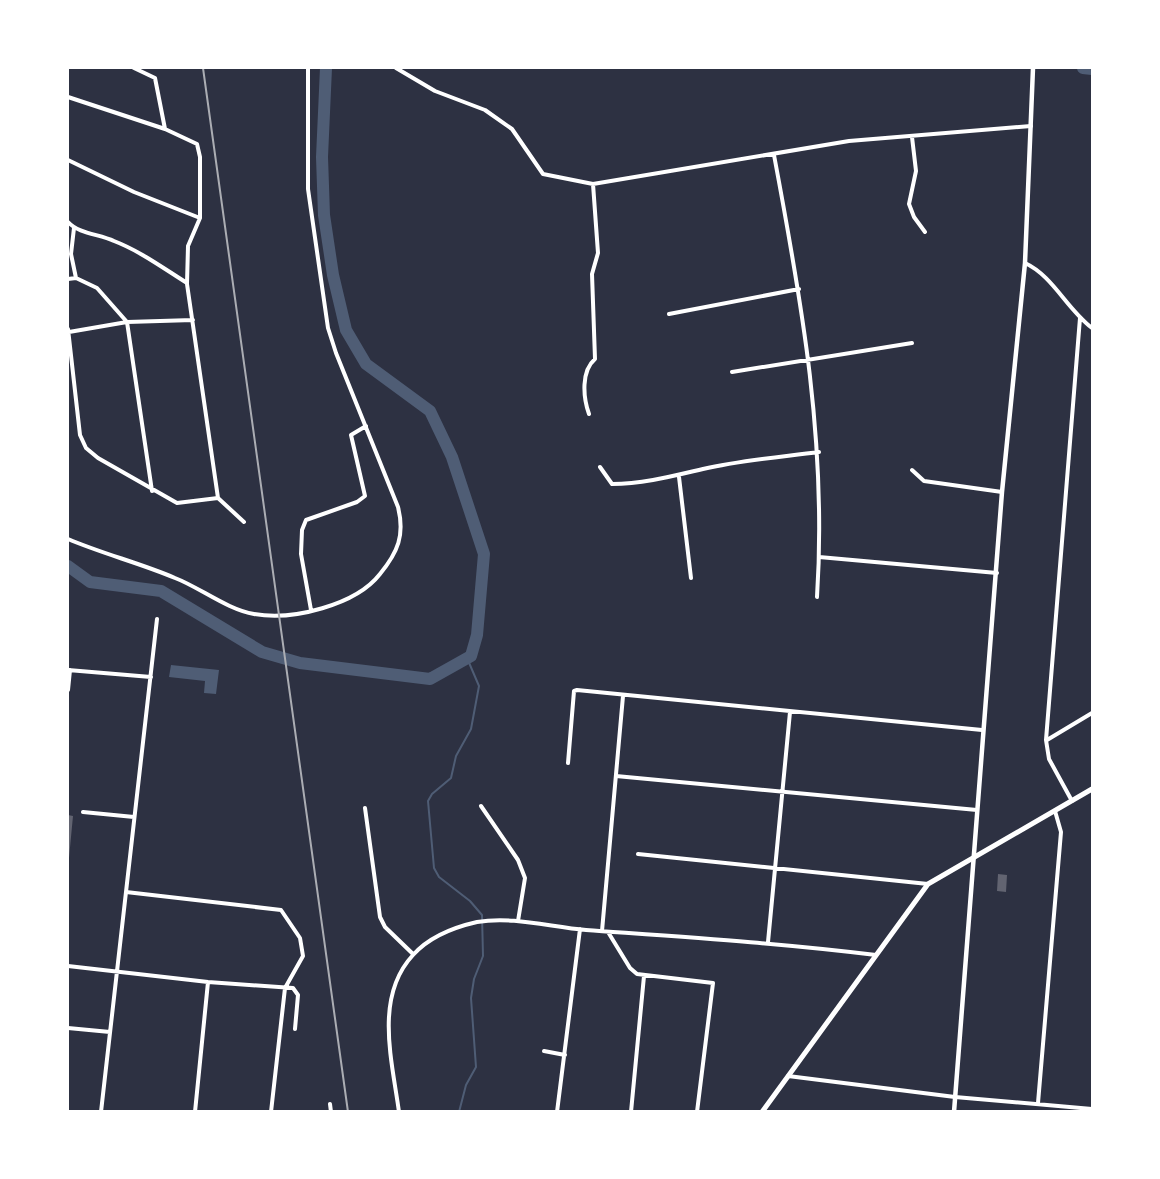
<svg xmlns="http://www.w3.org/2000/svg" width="1160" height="1179" viewBox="0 0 1160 1179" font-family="'Alegreya Sans',sans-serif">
<rect width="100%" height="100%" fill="#2d3142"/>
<!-- water -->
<path fill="#4f5d75" d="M171,665l48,5 -3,24 -12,-1 1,-12 -36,-4z"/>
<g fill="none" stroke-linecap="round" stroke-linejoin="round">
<!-- stream -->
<path stroke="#4f5d75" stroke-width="2" d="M459,1112l7,-27 10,-18 -5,-69 3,-19 9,-23 -1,-41 -12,-14 -31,-24 -5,-9 -6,-67 4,-7 19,-16 5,-22 15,-27 8,-43 -12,-28"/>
<!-- river -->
<path stroke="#4f5d75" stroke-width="12" d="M1083,68l9,1
M68,566l22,16 71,9 101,61 38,11 130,16 41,-23 6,-21 7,-81 -32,-97 -22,-46 -64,-47 -20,-34 -13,-55 -9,-60 -2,-58 4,-89"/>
</g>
<!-- building -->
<path fill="#626471" d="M68,815l5,1 -4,42h-1z
M998,874l9,1 -1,17 -9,-1z"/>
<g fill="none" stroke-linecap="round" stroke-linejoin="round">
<!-- minor -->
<path stroke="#fff" stroke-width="4" d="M134,68l21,10 10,51
M396,68l39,23 50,19 27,19 31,45 50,10 256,-43 182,-15
M68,97l97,32 32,15 3,13v61l-12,28 -1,38 31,214
M912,137l4,34 -7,33 5,13 11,15
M774,155c28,149 53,289 43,442
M68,160l66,32 66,26
M68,222c11,12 31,12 46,19 26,10 49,27 73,42
M74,228l-3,26 5,24
M1025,263c28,13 41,45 67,65
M76,278l21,10 30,34 25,169
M68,279l8,-1
M669,314l130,-25
M68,329l12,106 6,13 12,10 79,45 41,-5 26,24
M69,332l58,-10 66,-2
M732,372l180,-29
M589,414c-6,-17 -8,-43 6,-55l-3,-85 6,-21 -5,-69
M600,467l12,17c31,0 61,-8 91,-15 38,-9 78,-12 116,-17
M912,470l12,11 78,11
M679,477l12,101
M68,539c35,15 72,24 107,39 24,9 53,32 79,36 38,7 102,-9 126,-40 18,-22 25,-39 18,-67l-62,-154 -8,-25 -20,-139v-121
M819,557l178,16
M311,610l-10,-56 1,-24 4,-10 51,-18 8,-6 -14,-61 15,-9
M68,670l83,7
M68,690l2,-20
M1047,740l45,-27
M568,763l6,-72 3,-1 405,40
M616,776l361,34
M1072,801l-23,-42 -3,-19 34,-422
M481,806l37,54 7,18 -7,43
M365,808l15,109 5,10 28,27
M83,812l51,5
M638,854l290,30
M126,892l155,18 19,28 3,18 -18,32 -14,124
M602,931l21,-235
M608,932l22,36 7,6 76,9 -16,129
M768,942l22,-230
M68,966l140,16 85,6 5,7 -3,34
M68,1028l42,4
M544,1051l21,4
M788,1076l167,21 137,12
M1038,1103l23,-271 -6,-21
M330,1104l1,8
M101,1112l56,-493
M195,1112l13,-130
M399,1112c-7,-52 -25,-115 14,-157 16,-18 42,-28 64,-33 36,-6 73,5 109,8 97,7 193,13 290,25
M557,1112l23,-183
M631,1112l13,-136"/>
<!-- tertiary -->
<path stroke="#fff" stroke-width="4.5" d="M954,1112l48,-620 23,-229 8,-195"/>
<!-- secondary -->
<path stroke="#fff" stroke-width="5" d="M762,1112l166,-228 164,-95"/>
<!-- rail -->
<path stroke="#abadb3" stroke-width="2" d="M203,68l145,1044"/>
</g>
<!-- border -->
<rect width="1160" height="1179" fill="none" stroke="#ffffff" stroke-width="138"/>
</svg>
